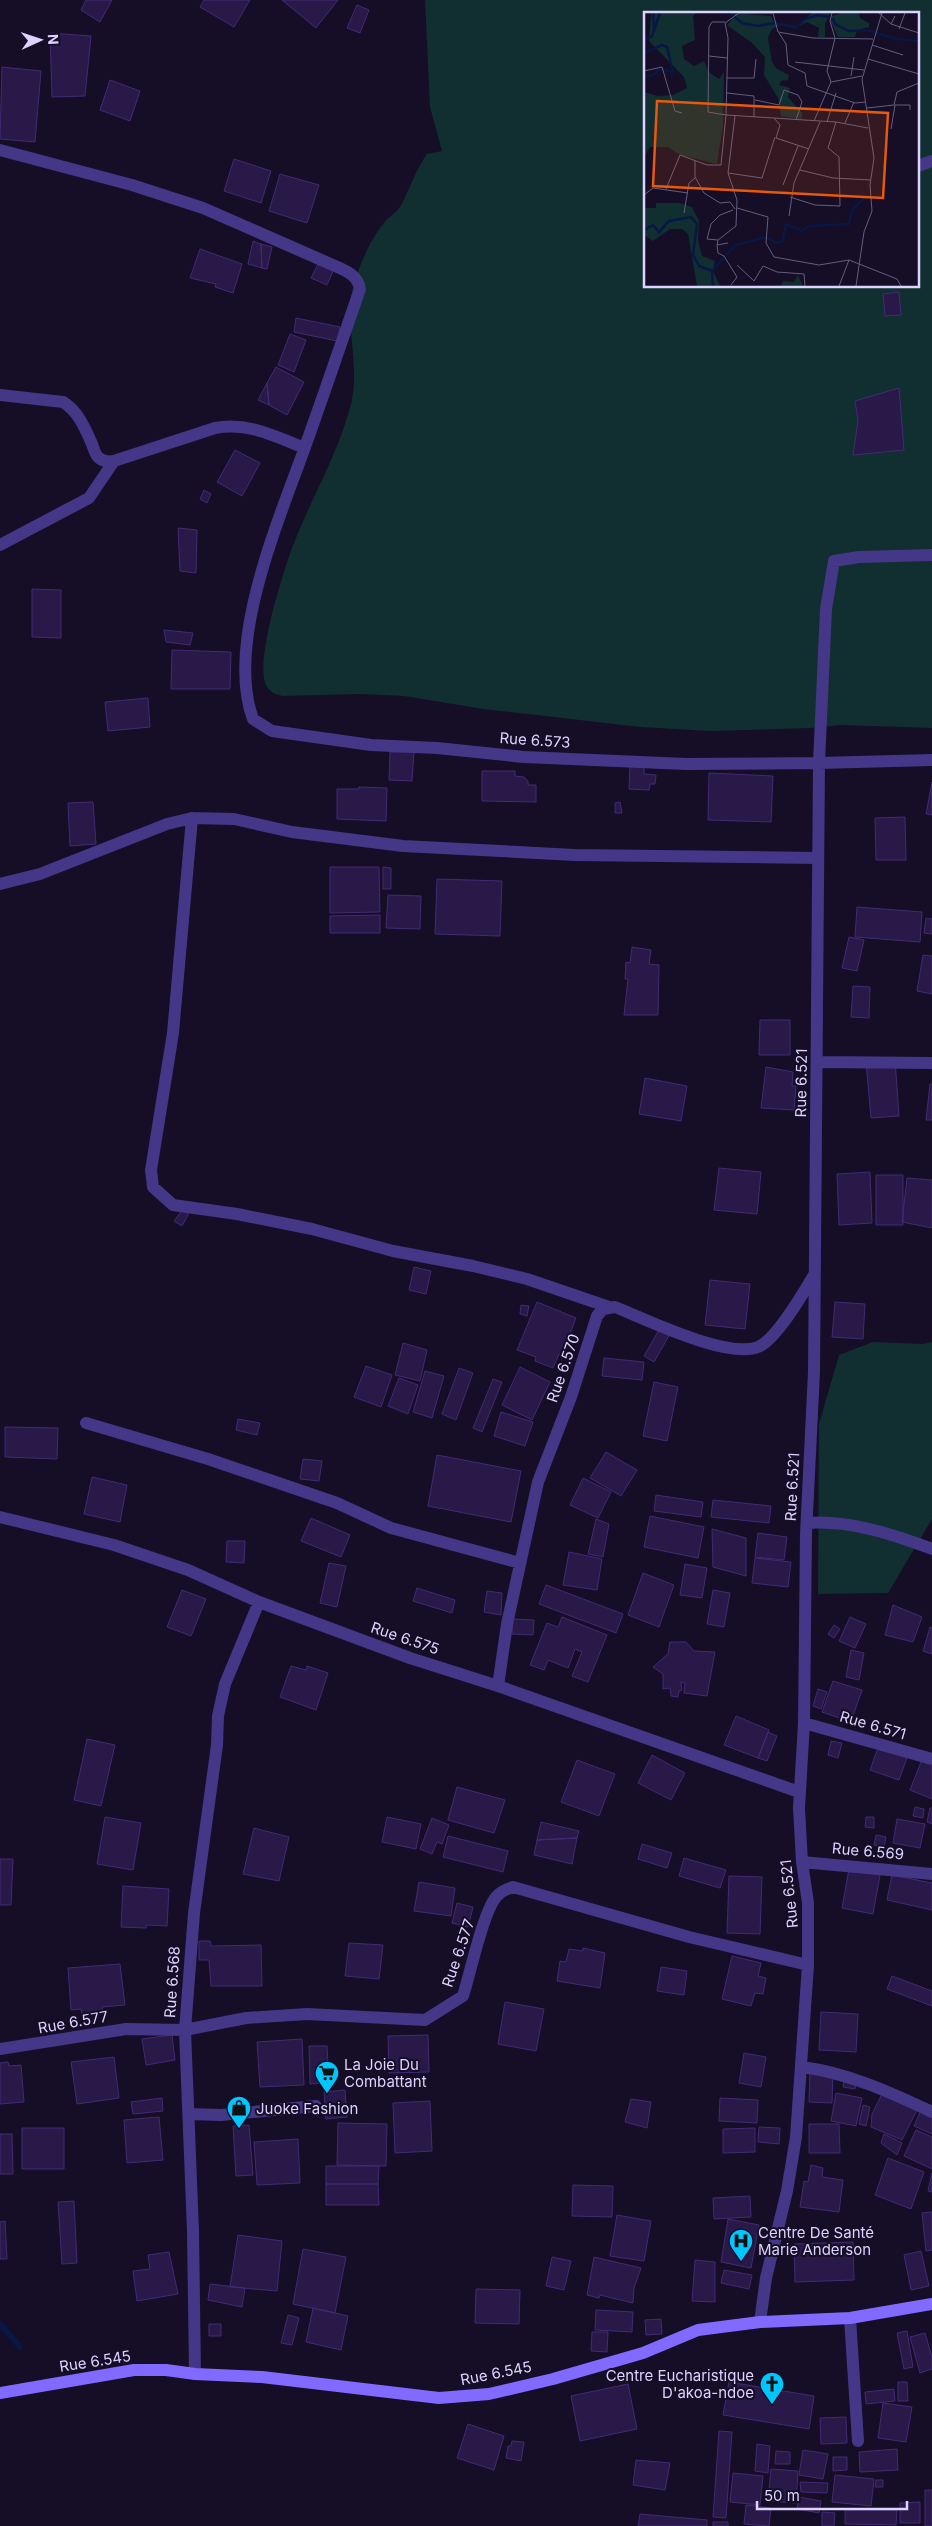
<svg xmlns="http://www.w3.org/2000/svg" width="932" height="2526" viewBox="0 0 932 2526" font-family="Inter,sans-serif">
<rect width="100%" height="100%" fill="#150e26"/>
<!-- green -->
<path fill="#112e30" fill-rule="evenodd" d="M425,0h507v728l-91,-3 -31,3 -99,3 -71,-4 -157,-18 -79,-13 -46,-2 -75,2c-6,-1 -12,-3 -16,-9 -14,-21 16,-114 25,-139 18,-48 46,-93 59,-144 10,-41 -9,-84 4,-124 6,-18 16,-42 29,-57 4,-6 12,-10 16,-16 10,-17 15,-37 27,-53l15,-3 -12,-44zM646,14h272v272h-272z
M873,1342l50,2 9,-2v177l-44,74 -70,1 1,-170 20,-69z"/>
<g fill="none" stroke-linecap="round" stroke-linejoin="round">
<!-- stream -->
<path stroke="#081745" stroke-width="6" d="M0,2324l20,23"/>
</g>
<!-- building -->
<path fill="#281948" stroke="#422a75" d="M86,0h26l-12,22 -19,-12z
M204,0h46l-16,27 -34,-20z
M282,0h56l-22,28z
M357,5l12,5 -9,23 -13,-5z
M50,33l41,3 -6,60 -33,1z
M2,67l39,4 -6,71 -35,-3z
M110,80l30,11 -10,30 -30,-11z
M234,159l37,12 -10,32 -37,-12z
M280,174l39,11 -12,38 -38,-12z
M253,241l8,3 1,24 -14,-4z
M261,244l11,3 -5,22 -5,-1z
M200,249l42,15 -9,29 -18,-6 1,-3 -26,-6z
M319,262l15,7 -7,16 -16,-7z
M899,292l2,23 -16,1 -2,-22z
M296,318l44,9 -3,14 -43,-9z
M290,334l16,6 -12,32 -16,-7z
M276,367l28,15 -17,33 -18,-10 -2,-22z
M267,383l2,22 -11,-5z
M899,388l5,62 -51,5 5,-34 -3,-20z
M235,450l25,13 -18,33 -25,-14z
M204,490l7,4 -4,9 -7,-4z
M178,528l19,2 -1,43 -16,-2z
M32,589l29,1v48l-29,-1z
M164,630l29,3 -3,12 -24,-3z
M172,650l59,2 -1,37h-59z
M148,698l2,29 -42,4 -3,-29z
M390,752h24l-2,29 -23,-1z
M630,764h14v10l12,1 -1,9h-5l-1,6 -20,-1z
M482,771h33v5l9,1 4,4v4h8v17l-54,-1z
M709,773l64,3 -2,46 -63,-2z
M932,782v33l-6,-1z
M359,787l28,1 -1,33 -49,-2v-30h22z
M93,802l3,42 -26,2 -2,-43z
M620,802l2,11h-7v-10z
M905,817l1,43h-30l-1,-42z
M330,867h49l1,45 -50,1z
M383,867l8,1v21h-8z
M437,879l65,2 -2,55 -65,-2z
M388,895l33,1 -1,33 -34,-1z
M857,907l65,5 -2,30 -65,-5z
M380,915v18h-50v-17z
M926,918l6,1v15l-8,-1z
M849,937l15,3 -7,31 -15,-3z
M632,947l19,3 -2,14 10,1 -1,50h-34l4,-36h-3l1,-17 4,1z
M923,955l9,1v38l-15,-3z
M853,986l17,1 -1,31 -18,-1z
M760,1020h30v35h-31z
M895,1059l4,57 -28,2 -5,-56z
M766,1067l27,5 -1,14h4l-2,24 -33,-2z
M645,1078l42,8 -6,35 -42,-7z
M930,1084h2v36h-6z
M719,1168l42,4 -4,42 -43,-4z
M870,1172l2,51 -33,2 -2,-51z
M876,1175h27v50h-27z
M907,1178l25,2v48l-30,-6z
M183,1209l6,4 -7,13 -8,-5z
M414,1267l17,4 -5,23 -17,-4z
M710,1280l40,4 -5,45 -40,-4z
M537,1302l39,16 -14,37 -3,-1 -6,14 -18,-7 1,-4 -19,-7z
M835,1302l30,2 -2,35 -31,-2z
M521,1305l8,1 -2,10 -7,-2z
M660,1328l10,6 -16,28 -10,-6z
M403,1343l24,7 -7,31 -25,-6z
M604,1358l40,4 -2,18 -40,-4z
M366,1366l26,9 -11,32 -27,-10z
M520,1367l30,15 -18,38 -30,-15z
M459,1368l14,5 -17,47 -14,-6z
M425,1371l19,5 -12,42 -19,-6z
M399,1378l19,7 -10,29 -20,-8z
M493,1379l9,3 -20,50 -9,-4z
M654,1382l24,5 -11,54 -24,-5z
M501,1412l32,10 -8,24 -31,-10z
M238,1419l22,4 -3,12 -21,-5z
M5,1427l53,1 -1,31 -52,-2z
M606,1452l31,18 -16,26 -31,-18z
M437,1455l84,16 -10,51 -83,-16z
M303,1459l19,2 -3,20 -19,-2z
M92,1477l35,8 -7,37 -36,-8z
M583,1478l28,14 -13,26 -28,-13z
M656,1495l47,7 -2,15 -47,-6z
M713,1500l58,6 -2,17 -58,-6z
M650,1516l54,11 -6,31 -54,-11z
M311,1518l39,17 -9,22 -40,-16z
M596,1519l13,5 -6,33 -15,-3z
M712,1529l34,9v38l-33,-9z
M758,1533l29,4 -3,23 -29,-3z
M227,1541h18l-1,22 -18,-1z
M569,1552l33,7 -5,31 -34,-5z
M755,1558l36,4 -3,25 -36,-4z
M329,1563l17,3 -9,41 -17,-4z
M685,1564l22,4 -5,30 -22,-3z
M643,1573l31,12 -15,42 -31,-12z
M546,1585l77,29 -7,19 -77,-29z
M417,1588l38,12 -3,13 -39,-12z
M182,1590l24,9 -15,37 -24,-9z
M713,1590l17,3 -6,34 -17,-3z
M487,1591l15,2 -1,22 -17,-3z
M893,1605l29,12 -9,25 -28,-7z
M562,1617l45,18 -19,47 -16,-6 10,-24 -7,-3 -7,19 -20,-8 -4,10 -14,-5 17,-42 11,4z
M850,1617l16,7 -11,24 -16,-7z
M513,1619l21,1 -1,15 -21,-1z
M834,1625l6,4 -6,9 -6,-4z
M930,1627l2,1v26l-9,-3z
M670,1642h16l8,9 21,1 -8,44 -23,-3 1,-10 -4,-1 1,8 -3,1 -1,6 -7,-1 -1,-8 -7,1v-15l-10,-7 15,-13z
M851,1650l13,3 -5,27 -13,-3z
M291,1666l15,4 1,-4 21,7 -12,37 -36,-13z
M833,1681l29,9 -11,32 -29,-10z
M818,1689l9,3 -6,17 -8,-3z
M736,1716l33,14 -11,28 -34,-13z
M768,1732l9,4 -10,25 -9,-3z
M87,1739l28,6 -14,61 -27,-6z
M831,1741l11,2 -4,15 -10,-3z
M879,1745l29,10 -9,25 -29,-10z
M652,1755l33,18 -14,27 -33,-17z
M923,1757l9,4v38l-22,-9z
M577,1760l38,14 -16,42 -38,-14z
M457,1787l48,13 -11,33 -46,-13z
M915,1807l9,2 -1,9 -10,-2z
M930,1808h2v16l-5,-2z
M105,1817l36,6 -8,47 -36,-6z
M387,1817l34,7 -5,25 -34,-7z
M866,1817h8v11l-9,-1z
M432,1818l17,7 -7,19 -5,-2 -5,12 -12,-5z
M897,1819l28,5 -5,24 -27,-5z
M541,1822l38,9 -2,7 -40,2z
M254,1828l35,9 -10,44 -36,-7z
M876,1835l10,2 -2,10 -10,-2z
M448,1836l60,15 -5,21 -60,-15z
M577,1838l-5,26 -38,-9 3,-15z
M642,1844l30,9 -5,15 -29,-9z
M684,1858l42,12 -6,18 -41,-12z
M0,1859h13l-2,46h-11z
M849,1869l31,6 -7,39 -31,-6z
M892,1875l40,8v27l-45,-10z
M729,1876l33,1 -2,57 -33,-1z
M419,1882l36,6 -4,28 -37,-5z
M123,1886l46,3 -2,37 -20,-1 -1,3 -25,-1z
M457,1903l16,4 -5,20 -16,-4z
M199,1941h11l1,5 50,-1 1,41h-51l-2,-26h-10z
M349,1943l34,2 -4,34 -34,-3z
M583,1948l22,5 -5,35 -43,-7 3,-20 6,1 3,-13 14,2z
M732,1956l29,7 -3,13 8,2 -3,16 -8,-1 -4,13 -29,-7z
M120,1964l5,41 -23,2 1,5 -21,2 -1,-5 -10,1 -3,-42z
M661,1967l26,4 -3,24 -27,-4z
M892,1976l40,15v15l-45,-17z
M505,2002l39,7 -8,42 -38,-7z
M821,2012l37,2 -2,38 -37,-2z
M172,2035l3,25 -29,5 -4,-26z
M428,2035l1,37 -40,1 -1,-37z
M302,2039l2,46 -44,2 -3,-45z
M309,2046h18l2,37 -19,1z
M744,2053l22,4 -5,30 -22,-4z
M114,2057l5,41 -42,6 -6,-42z
M8,2062l1,4 12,-1 3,37 -24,2v-41z
M810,2071l23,1 -1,31 -23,-1z
M844,2080l12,2 -1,7 -12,-2z
M345,2090l2,27 -21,2 -2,-27z
M836,2093l26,5 -6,28 -25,-5z
M882,2094l35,16 -15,30 -31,-13 1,-13z
M162,2098l1,13 -30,3 -2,-12z
M720,2098l38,2 -1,23 -38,-2z
M631,2099l20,3 -4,26 -22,-6z
M430,2101l2,50 -37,2 -2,-50z
M863,2105l7,2 -4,19 -7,-2z
M921,2110l11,5v19l-18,-8z
M159,2117l4,43 -36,3 -3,-43z
M338,2123l49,1 -1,42 -49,-1z
M809,2124h30l1,29h-31z
M249,2125l4,50 -17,1 -3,-50z
M759,2127l21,1 -1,16 -21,-2z
M22,2128h42v41h-42z
M755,2128v24l-32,1v-24z
M916,2130l16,7v32l-28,-13z
M0,2134h12l1,40h-13z
M884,2134l18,9 -5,12 -16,-12z
M298,2139l2,44 -43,2 -3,-43z
M888,2158l36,14 -13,37 -36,-14z
M811,2165l12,3 -1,9 21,3 -4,32 -39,-5 4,-26 4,1z
M326,2166h53l-1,18h-52z
M932,2173v19l-4,-1z
M326,2184h52l1,21h-53z
M573,2185l40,1 -1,31 -40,-1z
M750,2196l1,21 -37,2 -1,-21z
M74,2201l3,62 -15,1 -4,-62z
M932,2212v38l-6,1 -4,-38z
M617,2215l34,6 -7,40 -34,-5z
M728,2219l31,6 -8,43 -30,-6z
M5,2221l2,38h-7v-37z
M238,2235l44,6 -5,50 -47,-4z
M853,2242l1,38 -59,2 -1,-38z
M303,2249l43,8 -11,56 -42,-9z
M921,2251l8,35 -18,4 -7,-35z
M169,2252l9,42 -41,7 -4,-30 17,-2 -2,-14z
M552,2257l19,4 -7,29 -18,-4z
M594,2257l47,11 -7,20 -1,15 -33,-8 -1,3 -12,-3z
M695,2260l20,2v40l-23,-1z
M724,2270l28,5 -3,14 -28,-6z
M210,2284l35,4 -3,19 -34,-7z
M476,2289l44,1 -1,34 -44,-1z
M313,2308l35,8 -7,34 -35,-8z
M596,2310l37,2 -1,20 -37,-2z
M288,2315l11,3 -7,27 -11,-2z
M661,2319l1,15 -16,1 -1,-15z
M209,2324h12v12h-12z
M907,2331l6,36 -9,2 -7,-36z
M592,2332h16l-1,20 -16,-1z
M925,2333l7,24v12l-12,4 -10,-36z
M729,2382l85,14 -5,33 -86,-14z
M898,2382h9l1,19h-10z
M628,2384l9,45 -57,12 -9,-45z
M894,2389l1,12 -29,3 -1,-12z
M883,2403l29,4 -6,35 -28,-4z
M846,2417l1,26 -26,1 -1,-26z
M468,2424l36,12 -10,34 -37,-12z
M719,2431l13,1 -6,86 -13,-1z
M512,2441l12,1 -3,19 -15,-3 2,-12h3z
M757,2444l13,2 -2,27 -13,-2z
M897,2449l1,21 -38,2 -1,-20z
M803,2450l25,4 -5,25 -24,-4z
M776,2451l14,1v12h-15z
M833,2457h14v13l-14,1z
M636,2460l34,3 -5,27 -32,-5z
M771,2469l27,2 -2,32 -28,-2z
M733,2473l30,3 -3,29 -30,-3z
M835,2475l39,4 -3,27 -39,-4z
M876,2480h7v7h-8z
M800,2482l28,1 -1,10 -26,-1z
M925,2490h7v36h-7z
M799,2497l22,4 -2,12 -22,-4z
M920,2502v21h-20v-20z
M746,2505l25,3 -2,18 -25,-2z
M845,2510h52l-1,15 -51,-1z
M822,2512l13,1 -1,13h-12z
M640,2514l67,6v6h-69z
M713,2522h15v4h-15z"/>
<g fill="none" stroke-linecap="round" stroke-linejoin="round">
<!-- street -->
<path stroke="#443787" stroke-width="12" d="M0,150l132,35 71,23 132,58c11,5 23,9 25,23 -18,52 -36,105 -55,158 -26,73 -80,196 -52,272l19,12 99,14 66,3 87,9 162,7 133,-1 7,-154 8,-48 25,-4 73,-2
M918,166l14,-5
M0,395l63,7c15,9 22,26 29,42 2,5 3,11 7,14 5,4 10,4 15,3l101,-33c32,-6 60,8 89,20
M0,545l89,-47 25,-37
M192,818l-19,215 -22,137 2,17 20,18 64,9 75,15 81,22 80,15 54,13 82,28
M0,884l40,-10 127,-50 25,-6 42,1 58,13 111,14 172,9 242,3
M818,1062l114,1
M86,1423l122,36 129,44 54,25 129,35
M0,1517l114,28 74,25 71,32 151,56 88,28 301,106
M807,1523c43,-3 85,11 125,26
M498,1686l9,-62 31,-142 33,-85 26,-81 6,-7 12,-2c33,13 112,52 143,40 18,-7 46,-55 56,-72
M804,1723l128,36
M802,1862l130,12
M0,2049l126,-20 59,1 61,-12 61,-4 118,6 38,-24c7,-22 20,-83 33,-99 5,-6 10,-8 17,-10l176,50 119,28
M802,2067c46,6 88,25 130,45
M189,2114l32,1 95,-9
M850,2318l8,123
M760,2322l6,-44 21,-87 9,-54 12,-172v-62l-6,-41 -3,-54 5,-85 2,-189 8,-162 5,-609 113,-3
M195,2374l-2,-143 -8,-201 9,-117 23,-168 1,-29 7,-32 34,-82"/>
<!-- secondary -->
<path stroke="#806aff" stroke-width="12" d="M0,2393l134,-23h32l29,4 67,3 177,21 50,-4 64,-15 90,-26 55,-23 62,-8 90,-4 82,-14"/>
</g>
<!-- icons -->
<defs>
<symbol id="supermarket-pin" viewBox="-11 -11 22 30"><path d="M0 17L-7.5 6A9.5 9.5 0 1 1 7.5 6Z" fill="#00c6fe" stroke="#150e26"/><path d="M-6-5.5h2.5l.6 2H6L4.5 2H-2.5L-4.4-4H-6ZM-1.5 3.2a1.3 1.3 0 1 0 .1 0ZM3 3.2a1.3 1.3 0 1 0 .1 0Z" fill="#111"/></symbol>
<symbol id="shop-pin" viewBox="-11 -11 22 30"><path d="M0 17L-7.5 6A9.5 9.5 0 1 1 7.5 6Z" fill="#00c6fe" stroke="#150e26"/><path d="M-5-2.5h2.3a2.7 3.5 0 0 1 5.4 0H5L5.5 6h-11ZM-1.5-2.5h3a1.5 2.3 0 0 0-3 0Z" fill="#111"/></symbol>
<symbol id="hospital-pin" viewBox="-11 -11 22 30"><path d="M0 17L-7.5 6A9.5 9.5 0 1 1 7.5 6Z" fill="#00c6fe" stroke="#150e26"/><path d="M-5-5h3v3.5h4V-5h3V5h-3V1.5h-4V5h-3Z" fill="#111"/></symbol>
<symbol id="church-pin" viewBox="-11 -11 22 30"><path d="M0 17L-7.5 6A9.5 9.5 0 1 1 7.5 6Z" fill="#00c6fe" stroke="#150e26"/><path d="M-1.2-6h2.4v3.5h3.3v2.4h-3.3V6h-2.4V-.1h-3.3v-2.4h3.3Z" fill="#111"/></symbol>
</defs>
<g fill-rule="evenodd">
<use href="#supermarket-pin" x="313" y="2059" width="28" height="38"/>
<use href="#shop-pin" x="225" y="2094" width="28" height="38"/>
<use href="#hospital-pin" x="727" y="2227" width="28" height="38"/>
<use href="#church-pin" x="758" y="2370" width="28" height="38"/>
</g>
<g text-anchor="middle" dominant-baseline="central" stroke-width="4" stroke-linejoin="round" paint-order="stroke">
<!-- street labels -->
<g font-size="15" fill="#ddd3ff" stroke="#150e26">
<text transform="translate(535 740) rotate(4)">Rue 6.573</text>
<text transform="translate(801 1083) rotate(-89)">Rue 6.521</text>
<text transform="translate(563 1368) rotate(-71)">Rue 6.570</text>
<text transform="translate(792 1487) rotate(-87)">Rue 6.521</text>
<text transform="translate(405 1638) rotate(19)">Rue 6.575</text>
<text transform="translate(873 1725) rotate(16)">Rue 6.571</text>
<text transform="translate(868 1851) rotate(5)">Rue 6.569</text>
<text transform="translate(789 1894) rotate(-96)">Rue 6.521</text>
<text transform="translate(458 1953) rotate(-71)">Rue 6.577</text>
<text transform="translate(172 1982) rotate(-86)">Rue 6.568</text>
<text transform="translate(73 2022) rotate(-10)">Rue 6.577</text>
<text transform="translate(95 2361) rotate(-9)">Rue 6.545</text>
<text transform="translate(496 2373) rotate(-11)">Rue 6.545</text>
</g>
<!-- poi labels -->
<g font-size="15" fill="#ddd3ff" stroke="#150e26" text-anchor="start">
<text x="344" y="2064">La Joie Du<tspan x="344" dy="17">Combattant</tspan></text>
<text x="256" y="2108">Juoke Fashion</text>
<text x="758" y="2232">Centre De Santé<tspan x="758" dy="17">Marie Anderson</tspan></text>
<text x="754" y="2375" text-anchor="end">Centre Eucharistique<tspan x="754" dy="17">D'akoa-ndoe</tspan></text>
</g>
</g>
<!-- overview -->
<g transform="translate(644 12)">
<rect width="275" height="275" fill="#150e26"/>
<path d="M7,1h45l-3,3 2,24 -13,6 2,13 10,7 10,-5 5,11 10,7 5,-7 -1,53 -6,39 -37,-9 -12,-8h-18l-6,10v-65l14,4 15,-1 14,-7 -3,-11 -35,-36zM88,1l39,3 3,6 22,4 16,-13h18l-5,11v13h-7l1,-9 -12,-6 -11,6 -16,-3 -8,4 -4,9 4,24 5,7 12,6 -1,5 -7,1 -2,4 11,3 -2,9 14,16v6l-21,-3 -3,-18 -14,-23 1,-18 -13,-14 -25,-18 7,-8zM198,1h17l1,5 9,5v4l-12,3 -2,7h-17l-7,-15 1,-6zM12,191h24l12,4 7,14 -1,19 4,16 13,5 -2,10 7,15h-23l-9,-52 -6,-5h-12l-17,12 -9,-6v-27h12zM154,263l5,11h-22l2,-5 11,1z" fill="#112e30"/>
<path fill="none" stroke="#081745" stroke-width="2.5" d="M9,1l1,16M86,1l12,10 16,3 16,-3 22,5 9,-9 13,-4 11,2M189,6l2,6 14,7 17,-1 31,9 22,2M0,28l8,-4 8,-23M0,41l18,-8 5,2 6,25 -13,-3 -7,6 -9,2M0,218l9,-5 6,7 10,-11 22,-4 6,7 -4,31 6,11 13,5 1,15M68,259l23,-26 31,-8 10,6 7,-2 3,-17 16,7 7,-5 40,-2 3,-14 15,-14"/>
<path fill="none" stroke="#655d7d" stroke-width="1" d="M128,1h-33l-14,10 3,15 -2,77 110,7 32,6M129,1l5,19 35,6 60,1M235,1l12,11 4,-8M247,12l28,9M255,17l6,-16M135,21l7,11 2,21 17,8 2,13 48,17 11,-1M228,33l31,10M65,44l18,2M224,47l51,15M151,50l69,8M0,59l18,-4 13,44 7,2M207,64l3,-19M83,66h27l2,-19M187,70l-4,-11 8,-33 -5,-17 2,-8M83,81l27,3v21M111,88l24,5 5,-15 14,5 4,7 -6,18M251,93h15v5M223,96l27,-3 3,-13 22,-9M130,106l6,7 -4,13 33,11M170,109l17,-39 31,-6M183,110l9,-29M201,111l9,-21M247,117l4,-24M51,149v16l9,16 16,10 10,-1 5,7M156,158l33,8 38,2M84,161l34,5 13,-41M139,173l15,-39M22,177l14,-34 27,10h14l5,-50 -18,-3 1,-85 3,-5h13M0,183l9,-7 35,5M146,185l25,8 25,1 -1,-49 -11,-9 8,-26M93,196l31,9 -2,26 8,14 45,8 30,-5M89,198l-13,5 -9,9 -4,15 11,1 18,-14 1,-26 -9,-27 7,-57M40,201l5,-30 6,-5M145,204l5,-33 26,-61M74,228l-1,5 11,-2M73,233l1,8 6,3 13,21 -6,8M93,253l17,16 9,-15 14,6 27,2 1,12M195,274l10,-26 48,19 4,7M212,274l8,-54 8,-21 -2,-26 4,-27 -12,-79 20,-66"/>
<path fill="#e8590c" fill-opacity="0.15" stroke="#e8590c" stroke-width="2.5" d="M13,89l231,12 -5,85 -230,-12z"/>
<rect width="275" height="275" fill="none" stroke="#ddd3ff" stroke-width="2.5"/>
</g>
<!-- north arrow -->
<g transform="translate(40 40) rotate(87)" stroke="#150e26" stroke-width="4" paint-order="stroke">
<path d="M0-4L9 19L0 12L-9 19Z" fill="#ddd3ff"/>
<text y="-8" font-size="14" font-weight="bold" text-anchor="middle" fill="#ddd3ff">N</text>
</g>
<!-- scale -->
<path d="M757 2501v8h150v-8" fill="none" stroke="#ddd3ff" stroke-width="2.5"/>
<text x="764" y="2501" font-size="15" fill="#ddd3ff" stroke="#150e26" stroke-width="4" paint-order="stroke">50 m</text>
</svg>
